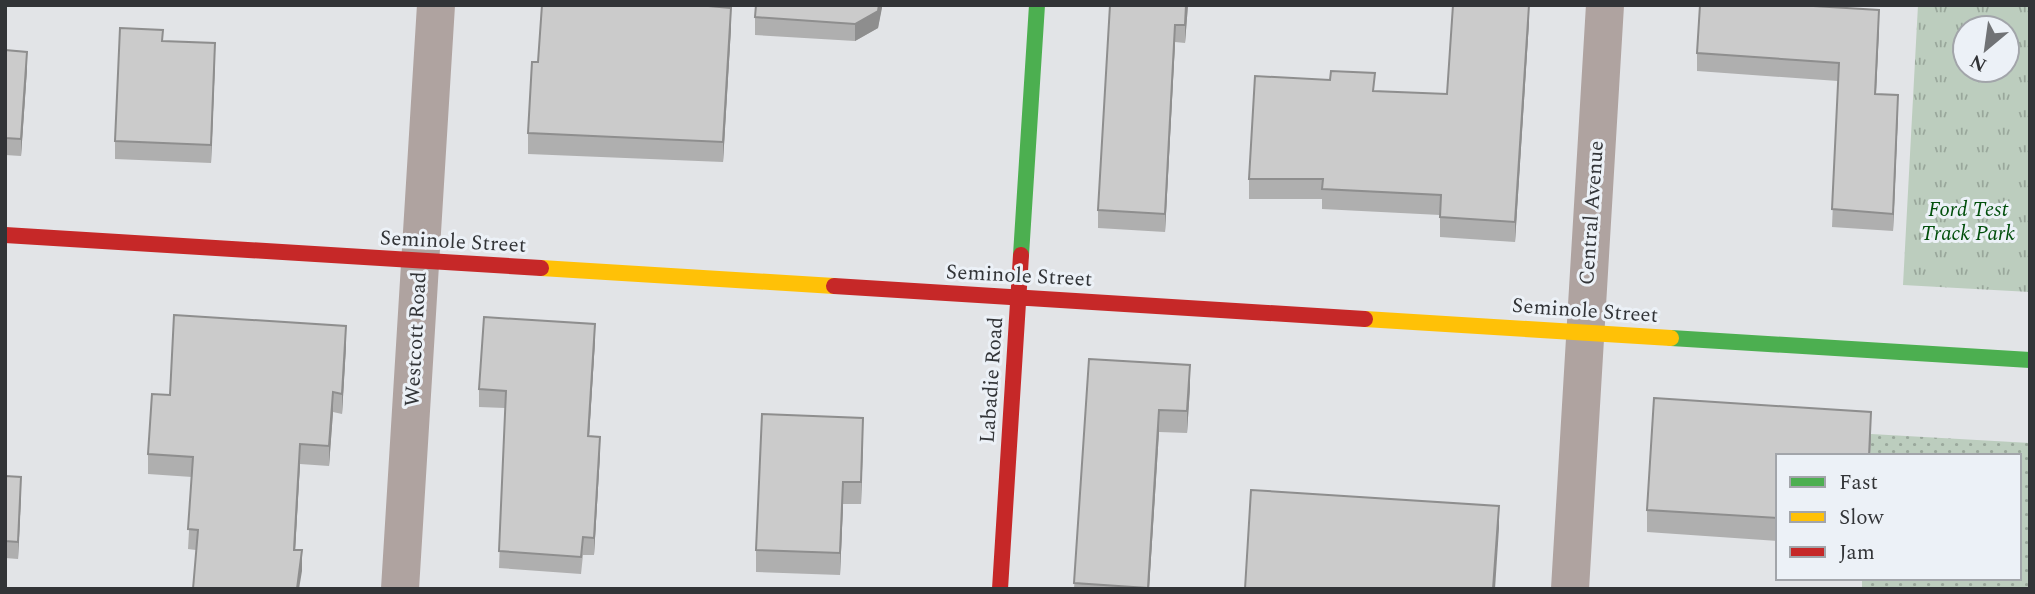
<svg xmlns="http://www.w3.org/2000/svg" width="2035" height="594" viewBox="0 0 2035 594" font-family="Spectral,serif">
<defs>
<pattern id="grass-dots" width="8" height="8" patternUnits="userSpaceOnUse" patternTransform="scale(1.75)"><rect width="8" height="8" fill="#bccdbe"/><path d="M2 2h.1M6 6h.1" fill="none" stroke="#99a79b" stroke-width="1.8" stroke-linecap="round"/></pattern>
<pattern id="park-tufts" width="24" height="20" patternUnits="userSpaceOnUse" patternTransform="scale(1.75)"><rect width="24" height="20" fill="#bccdbe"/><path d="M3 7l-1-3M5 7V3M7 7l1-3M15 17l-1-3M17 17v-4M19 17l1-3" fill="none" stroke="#99a79b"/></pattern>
</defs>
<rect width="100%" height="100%" fill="#e2e4e7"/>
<!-- grass -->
<path fill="url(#grass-dots)" d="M1871,434l159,9v146h-168v-11h157v-122h-149z"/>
<!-- park -->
<path fill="url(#park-tufts)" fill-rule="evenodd" d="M1918,5h112v287l-127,-7zM1965,28h42v42h-42z"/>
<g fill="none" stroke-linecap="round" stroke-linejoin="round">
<!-- street -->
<path stroke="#afa3a0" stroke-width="38" d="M400,589l36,-584
M1570,589l35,-584"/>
<!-- fast -->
<path stroke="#4caf50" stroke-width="16" d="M1021,255l16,-250
M1671,338l359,22"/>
<!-- slow -->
<path stroke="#ffc107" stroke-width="16" d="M541,268l293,18
M1365,319l306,19"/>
<!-- jam -->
<path stroke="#c62828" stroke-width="16" d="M5,235l536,33
M834,286l531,33
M1000,589l21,-334"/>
</g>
<!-- wall -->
<path fill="#afafaf" d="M882,5l-4,23 -23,13 -100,-6v-18z
M1110,5h78l-3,38 -10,-1 -10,190 -67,-4v-18z
M1529,22l-14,220 -75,-5v-22l-118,-6v-10h-73v-20l126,-88 72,3z
M731,28l-8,134 -195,-8v-21l10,-71z
M1879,28l-3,66 22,19 -5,118 -61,-4 6,-146 -141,-10v-18z
M163,41l52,20 -4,102 -96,-4v-18z
M5,50l22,19 -6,87 -16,-1z
M595,341l-6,95 11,18 -6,101h-11l-2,19 -82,-6 6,-160 -26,-1v-18z
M346,346l-4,68 -9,-2 -4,54 -29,-2 -5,86 7,21 -106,-21 -8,-1 4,-72 -44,-3v-20z
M1089,359l101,28 -3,46 -28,-1 -10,157h-75z
M1654,398l217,14 -1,44h-92v85l-131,-9v-22z
M863,440l-2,64h-18l-3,71 -84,-3v-22z
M5,476l16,19 -3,64 -13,-1z"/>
<!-- shaded-wall -->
<path fill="#8e8e8e" d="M879,5h3v3l-4,20 -23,13v-17z
M1186,5h2l-3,38v-18z
M1529,5v17l-14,220v-20z
M731,8v20l-8,134v-20z
M1879,10v18l-4,84v-18z
M1175,25v17l-10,190v-18z
M215,43v18l-4,102v-18z
M27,52v17l-6,87v-17z
M1898,95v18l-5,118v-17z
M595,324v17l-7,113v-18z
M346,326v20l-4,68v-20z
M1190,365v22l-3,46v-22z
M333,392v20l-4,54v-20z
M1159,410v22l-10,157h-1z
M1871,412v22l-1,22h-1z
M863,418v22l-2,64v-22z
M600,437v17l-6,101v-17z
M300,444v20l-6,106v-20z
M21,477v18l-3,64v-17z
M843,482v22l-3,71v-22z
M1499,506v22l-4,61h-2z
M302,550v21l-3,18h-2z"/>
<!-- building -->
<path fill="#cbcbcb" stroke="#8e8e8e" stroke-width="2" d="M542,5h155l34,3 -8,134 -195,-9 4,-71h6z
M756,5h123l-1,6 -23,13 -100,-7z
M1110,5h76l-1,20h-10l-10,189 -67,-4z
M1453,5h76l-14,217 -75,-5 1,-22 -119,-6 1,-10h-74l6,-103 75,4 1,-9 44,2 -2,18 74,3z
M1700,5h97l82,5 -4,84 23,1 -5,119 -61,-5 7,-146 -142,-10z
M120,28l43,2 -1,11 53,2 -4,102 -96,-4z
M5,50l22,2 -6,87 -16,-1z
M174,315l172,11 -4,68 -9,-2 -4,54 -29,-2 -6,106h8l-5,39h-104l5,-59 -10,-1 5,-72 -45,-3 4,-60 18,1z
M484,317l111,7 -7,112 12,1 -6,101 -11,-1 -2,20 -82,-6 7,-160 -27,-2z
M1089,359l101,6 -3,46 -28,-1 -11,178 -74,-5z
M1654,398l217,14 -2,44h-91v62l-131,-8z
M762,414l101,4 -2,64h-18l-3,71 -84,-3z
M5,476l16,1 -3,65 -13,-1z
M1251,490l248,16 -6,83h-248z"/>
<g text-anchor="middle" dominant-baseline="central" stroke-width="6" stroke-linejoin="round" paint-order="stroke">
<!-- park labels -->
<g font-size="21" font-style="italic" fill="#024f0c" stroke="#ecf1f7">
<text x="1968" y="210">Ford Test<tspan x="1968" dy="24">Track Park</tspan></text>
</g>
<!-- street labels -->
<g font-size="21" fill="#323437" stroke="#ecf1f7">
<text transform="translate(1592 213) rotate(-86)">Central Avenue</text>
<text transform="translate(453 242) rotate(3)">Seminole Street</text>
<text transform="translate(1019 276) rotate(3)">Seminole Street</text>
<text transform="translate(1585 311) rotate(4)">Seminole Street</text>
<text transform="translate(416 339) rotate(-87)">Westcott Road</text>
<text transform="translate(992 380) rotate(-86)">Labadie Road</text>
</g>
</g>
<!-- border -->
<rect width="2035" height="594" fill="none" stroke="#323437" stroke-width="14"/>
<!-- legend -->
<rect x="1776" y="454" width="245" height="126" fill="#ecf1f7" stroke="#a2a5aa" stroke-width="2"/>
<rect x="1790" y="477" width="35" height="10" fill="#4caf50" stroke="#a2a5aa" stroke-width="2"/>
<text x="1839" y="489" font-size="21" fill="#323437">Fast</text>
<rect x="1790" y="512" width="35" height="10" fill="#ffc107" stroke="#a2a5aa" stroke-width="2"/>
<text x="1839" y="524" font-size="21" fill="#323437">Slow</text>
<rect x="1790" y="547" width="35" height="10" fill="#c62828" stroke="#a2a5aa" stroke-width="2"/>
<text x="1839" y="559" font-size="21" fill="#323437">Jam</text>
<!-- north arrow -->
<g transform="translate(1986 49) rotate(209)"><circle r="33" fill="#ecf1f7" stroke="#a2a5aa" stroke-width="2"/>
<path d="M0-5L12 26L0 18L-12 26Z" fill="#707275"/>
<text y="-10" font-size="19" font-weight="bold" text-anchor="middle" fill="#323437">N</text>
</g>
</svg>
